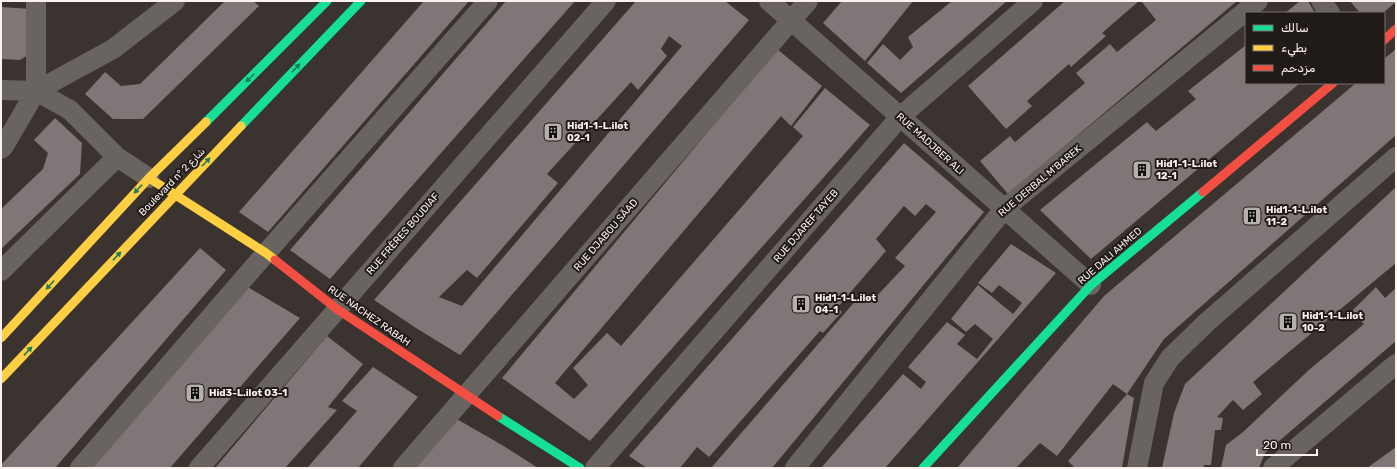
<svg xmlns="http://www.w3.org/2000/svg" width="1397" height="469" viewBox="0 0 1397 469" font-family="Rubik,'Noto Naskh Arabic',sans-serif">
<rect width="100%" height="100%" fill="#3a3330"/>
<!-- building -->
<path fill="#807577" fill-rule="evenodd" d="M225,1h28l6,5 -116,113h-30l-28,-25 20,-22 16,14 19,-2z
M424,1h45l-201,231 -29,-20z
M506,1h69l-245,278 -40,-29z
M636,1h89l24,19 -289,335 -44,-27 -42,-28zM669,36l13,10 -220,260 -23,-9 28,-27 10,8 81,-95 -11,-9 84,-92 7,8 29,-34 -6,-7z
M842,1h71l-48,60 -42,-38z
M952,1h55l-106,92 -34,-30 16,-19 17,16 13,-13 -5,-10z
M1065,1h74l-37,32 4,3 -35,31 -2,-3 -42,37 5,5 -26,23 -38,-43z
M1143,1h94l-229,193 -28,-33 30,-25 5,6 70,-59 -9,-10 34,-29 7,8 39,-32 -14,-18z
M1300,1h8l7,12h-30z
M1350,1h46v1l-13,11h-23z
M1,7l31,2 -4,46 -8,5 -19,-1z
M1246,45v38h54l-209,176 -51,-49 107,-88 9,9 40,-32 -8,-8z
M777,49l45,37 -31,40 -10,-10 -226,267 19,16 14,-14 -15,-17 34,-35 14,13 182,-210 -10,-9 32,-39 45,37 -280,316 -88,-63z
M1396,49v86l-232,204 -37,55 -14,-10 -56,72 -17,-13 -24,25h-59l147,-172 252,-213h28v-24z
M55,118l27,25 -2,31 -79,75v-40l42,-40 5,-16 -14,-13z
M904,143l80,69 -212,256h-61l152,-176 9,9 33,-35 -10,-8 41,-46 -10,-8 -11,12 -11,-10 -28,33 10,12 -49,57 5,4 -19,21 -3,-2 -111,126 -12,-10 -17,21h-33l-18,-12z
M1396,187v76l-143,119 9,12 -19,16 -10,-10 -16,17 6,1 -2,12h-6l-4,35h-7l-1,3h-41l12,-55 11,-29z
M1011,244l45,29 -171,195h-64l82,-94 18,15 5,-7 -18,-15 39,-45 18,13 -8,9 20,15 16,-20 -18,-15 -9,8 -15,-13 27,-34 35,29 9,-11 -23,-18 -7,8 -14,-10z
M200,248l26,22 -171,198h-54v-3z
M246,286l54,32 -130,150h-79z
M1376,287l9,11 11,-10v53l-131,112 -6,15h-38l5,-23 17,-13 67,-63 54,-45 -12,-13z
M327,336l36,28 -35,43 9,3 -52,58h-70z
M373,367l45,30 -60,71h-51l50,-57 -15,-10z
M1127,394l7,4 -12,70h-47l-7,-7z
M455,418l47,27 36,23h-126z
M1396,447v21h-29z"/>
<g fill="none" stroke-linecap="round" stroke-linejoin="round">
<!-- street -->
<path stroke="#696460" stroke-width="20" d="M769,1l322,284
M1321,1l9,12
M1,90l35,1 34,19 47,47 32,21
M36,91l77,-42 62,-48
M1,149l3,-3 32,-55v-90
M1,271l116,-114
M80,468l186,-215 222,-252
M199,468l407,-467
M403,468l405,-467
M595,468l305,-351 133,-116
M795,468l209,-259 254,-208
M1137,468l17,-85 16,-25 37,-36 189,-165
M1273,468l123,-104"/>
<!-- fast -->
<path stroke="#16e098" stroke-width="9" d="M206,122l121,-121
M241,126l120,-125
M498,416l82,52
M923,468l168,-183 112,-93"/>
<!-- slow -->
<path stroke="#ffcf43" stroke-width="9" d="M149,178l117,75 9,7
M1,338l148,-160 57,-56
M1,379l240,-253"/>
<!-- jam -->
<path stroke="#f24e42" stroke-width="9" d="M1384,40l12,-11
M1203,192l130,-109
M275,260l62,49 161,107"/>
</g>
<!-- one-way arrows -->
<defs><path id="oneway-solid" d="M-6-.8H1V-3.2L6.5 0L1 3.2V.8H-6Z"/></defs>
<g fill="#1c7e58">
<use href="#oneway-solid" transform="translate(296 68) rotate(-46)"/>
<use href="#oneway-solid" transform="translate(250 78) rotate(135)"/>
<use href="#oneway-solid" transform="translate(206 162) rotate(-46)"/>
<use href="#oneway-solid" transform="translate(138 189) rotate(133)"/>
<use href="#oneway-solid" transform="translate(117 256) rotate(-47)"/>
<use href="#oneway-solid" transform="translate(50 285) rotate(133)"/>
<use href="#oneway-solid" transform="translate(28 351) rotate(-47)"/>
</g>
<!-- icons -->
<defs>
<symbol id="building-square" viewBox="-11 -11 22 22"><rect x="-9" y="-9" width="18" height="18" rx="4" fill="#b7afac" stroke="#211b18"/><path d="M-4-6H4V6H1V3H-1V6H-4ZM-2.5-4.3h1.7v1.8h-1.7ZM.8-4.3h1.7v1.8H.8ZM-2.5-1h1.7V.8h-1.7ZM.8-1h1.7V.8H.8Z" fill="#111"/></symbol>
</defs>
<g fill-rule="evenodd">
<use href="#building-square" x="542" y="121" width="22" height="22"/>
<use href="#building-square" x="1131" y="159" width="22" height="22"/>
<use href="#building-square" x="1241" y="205" width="22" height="22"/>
<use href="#building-square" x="790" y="293" width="22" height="22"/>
<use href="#building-square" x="1277" y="311" width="22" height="22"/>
<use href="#building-square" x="184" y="382" width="22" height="22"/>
</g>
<g text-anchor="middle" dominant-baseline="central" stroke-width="4" stroke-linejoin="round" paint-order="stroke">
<!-- poi labels -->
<g font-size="10" font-weight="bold" fill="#fbf2ee" stroke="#211b18" text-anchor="start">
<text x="567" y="126">Hid1-1-L.ilot<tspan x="567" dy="12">02-1</tspan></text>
<text x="1156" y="164">Hid1-1-L.ilot<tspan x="1156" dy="12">12-1</tspan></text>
<text x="1266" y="210">Hid1-1-L.ilot<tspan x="1266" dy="12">11-2</tspan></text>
<text x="815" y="298">Hid1-1-L.ilot<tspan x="815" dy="12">04-1</tspan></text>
<text x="1302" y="316">Hid1-1-L.ilot<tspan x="1302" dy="12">10-2</tspan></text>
<text x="209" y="393">Hid3-L.ilot 03-1</text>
</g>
<!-- street labels -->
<g font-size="10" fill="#fbf2ee" stroke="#211b18">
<text transform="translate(930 144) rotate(42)">RUE MADJBER ALI</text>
<text transform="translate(1040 181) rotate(-40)">RUE DERBAL M'BAREK</text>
<text transform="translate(172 182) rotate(-46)">Boulevard n° شارع 2</text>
<text transform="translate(806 226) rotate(-49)">RUE DJAREF TAYEB</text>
<text transform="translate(403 234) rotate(-49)">RUE FRÈRES BOUDIAF</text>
<text transform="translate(606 235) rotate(-49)">RUE DJABOU SÄAD</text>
<text transform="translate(1110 256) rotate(-41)">RUE DALI AHMED</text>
<text transform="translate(369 316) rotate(35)">RUE NACHEZ RABAH</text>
</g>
</g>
<!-- border -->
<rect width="1397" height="469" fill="none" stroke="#fbf2ee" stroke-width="4"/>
<!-- legend -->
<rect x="1245" y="12" width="140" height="72" fill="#211b18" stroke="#78716e"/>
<rect x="1253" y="25" width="20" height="6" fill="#16e098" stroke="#78716e"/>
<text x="1281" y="32" font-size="12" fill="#fbf2ee">سالك</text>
<rect x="1253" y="45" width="20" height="6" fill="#ffcf43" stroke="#78716e"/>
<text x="1281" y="52" font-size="12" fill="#fbf2ee">بطيء</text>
<rect x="1253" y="65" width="20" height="6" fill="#f24e42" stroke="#78716e"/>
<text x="1281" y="72" font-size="12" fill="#fbf2ee">مزدحم</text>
<!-- scale -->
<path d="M1257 449v6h60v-6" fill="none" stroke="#fbf2ee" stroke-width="2"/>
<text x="1263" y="449" font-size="12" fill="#fbf2ee" stroke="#211b18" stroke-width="3" paint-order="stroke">20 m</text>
</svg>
